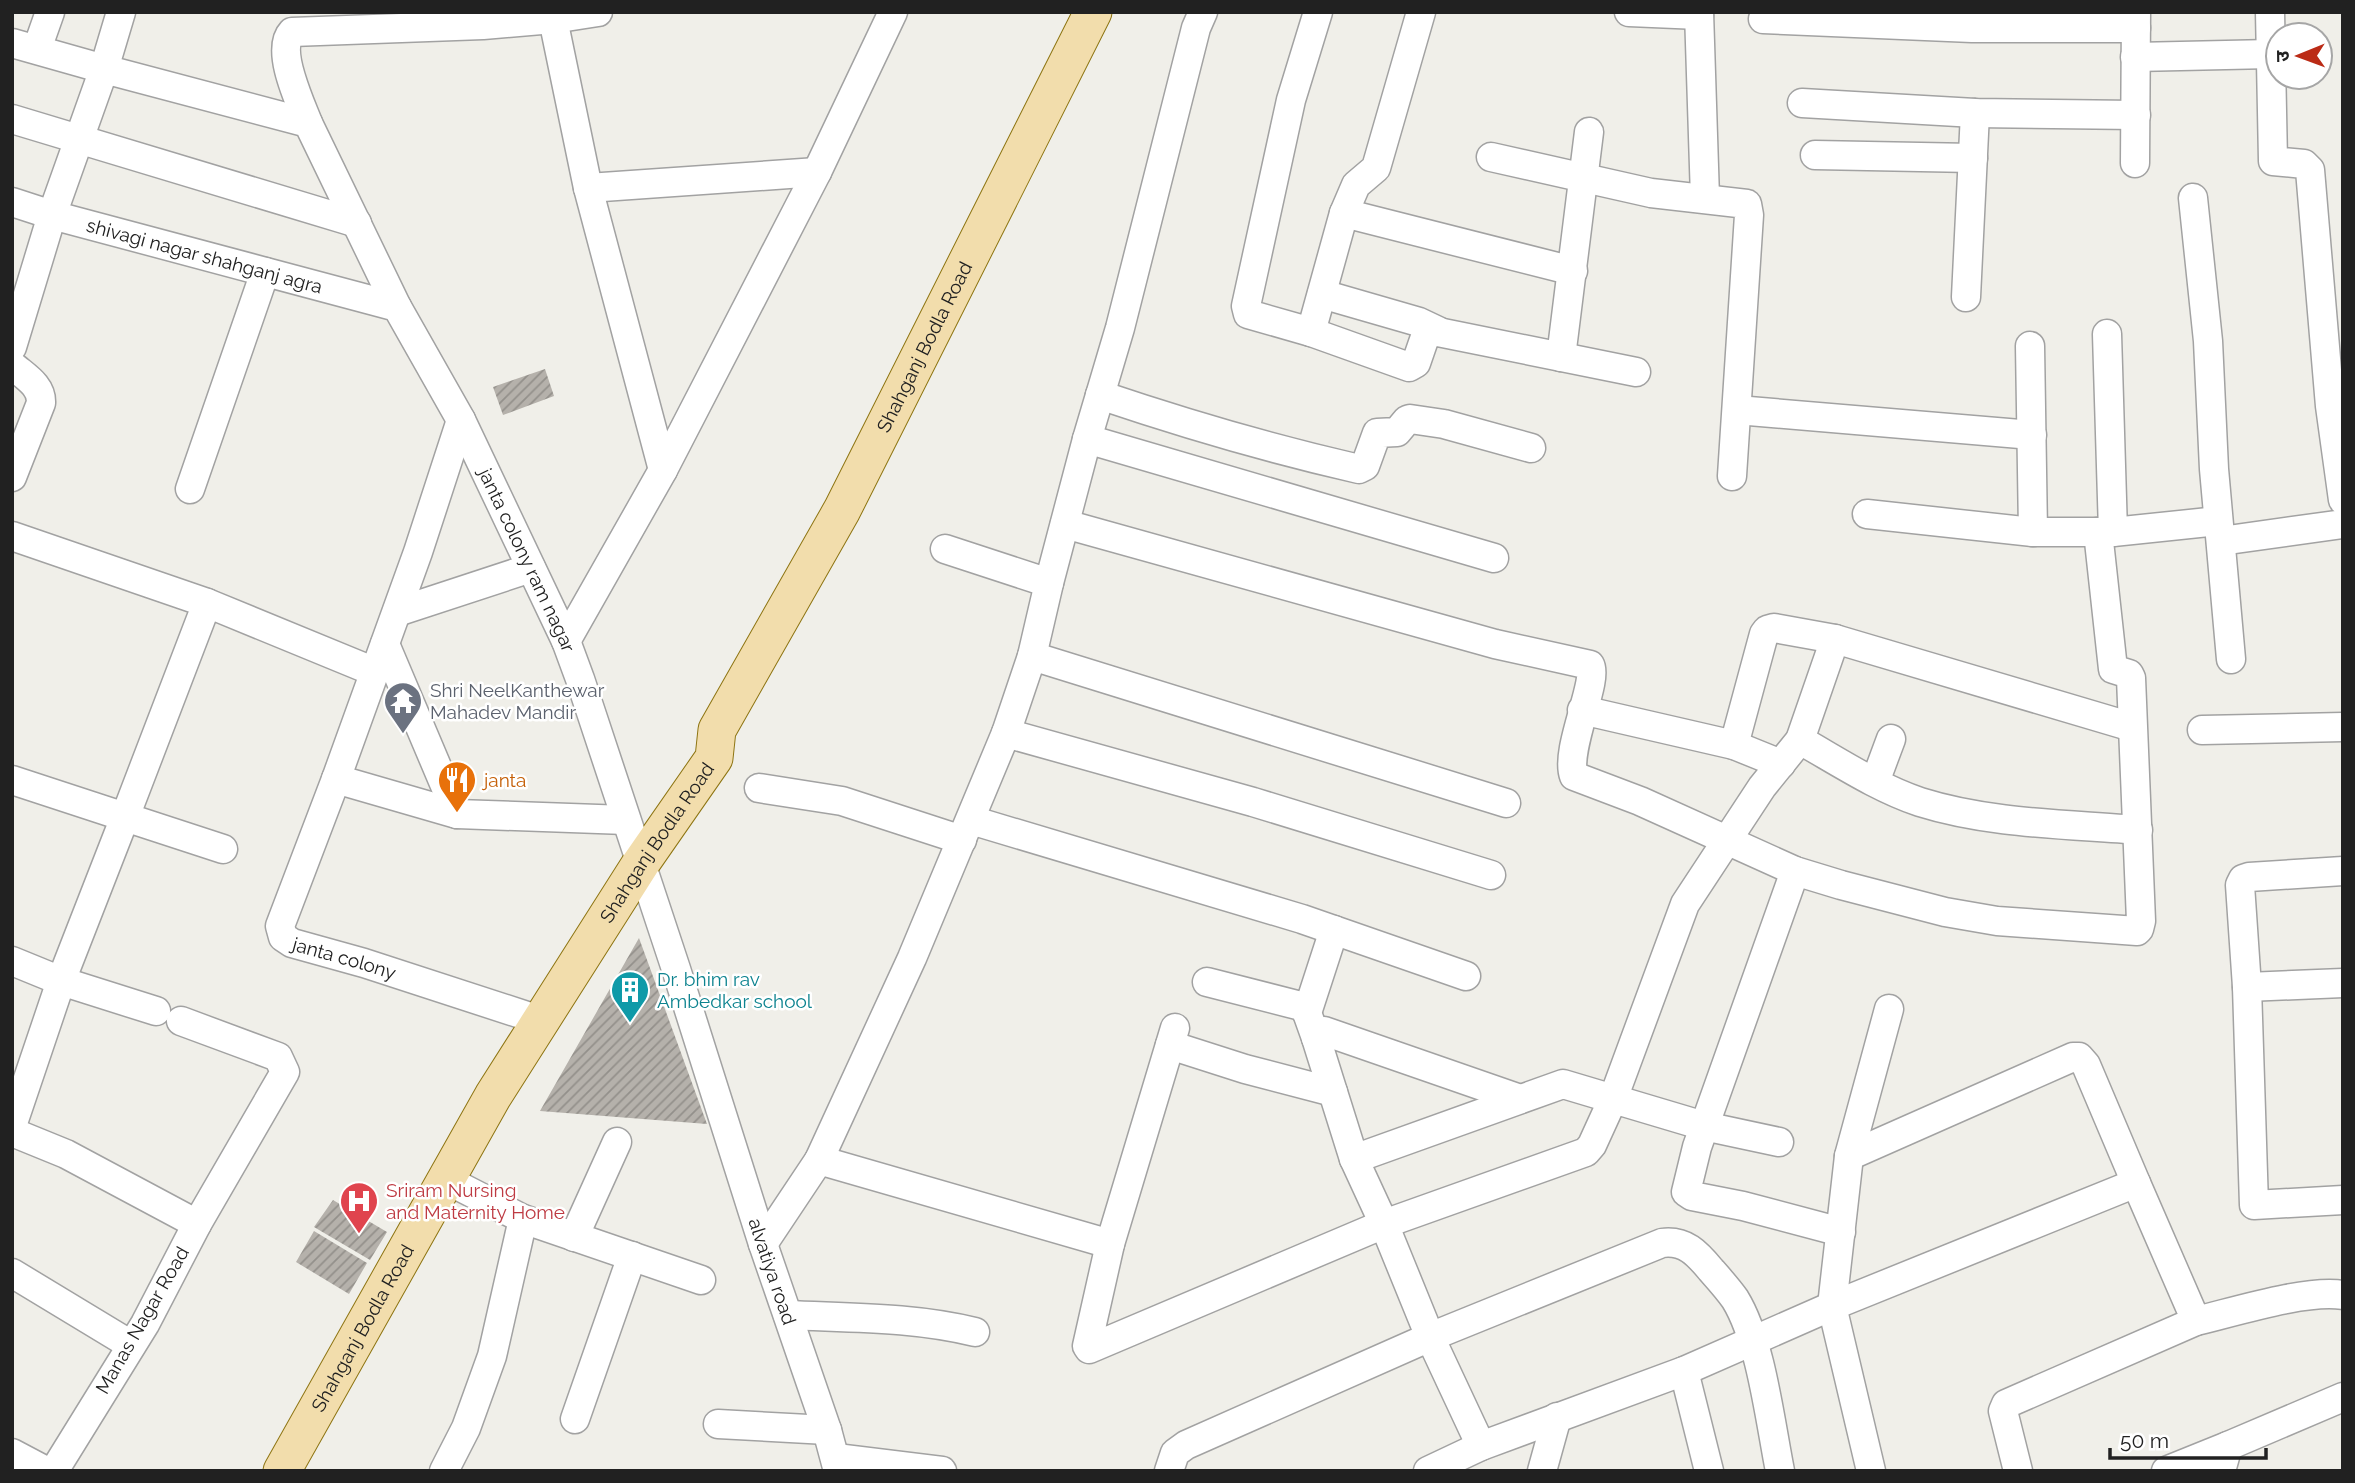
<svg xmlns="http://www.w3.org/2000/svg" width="2355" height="1483" viewBox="0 0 2355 1483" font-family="Raleway,'Noto Sans Devanagari',sans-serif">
<defs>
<pattern id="building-hatch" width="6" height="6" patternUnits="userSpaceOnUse" patternTransform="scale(1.75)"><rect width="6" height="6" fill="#b5b1ab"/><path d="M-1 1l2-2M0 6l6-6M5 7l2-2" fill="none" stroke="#93908b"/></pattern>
</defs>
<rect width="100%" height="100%" fill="#f0efe9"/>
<!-- building -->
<path fill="url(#building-hatch)" d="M545,369l9,27 -51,19 -10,-28z
M639,938l68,186 -167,-13z
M333,1200l54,32 -17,28 -56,-33z
M314,1231l53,32 -18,31 -53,-32z"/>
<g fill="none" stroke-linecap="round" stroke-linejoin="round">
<defs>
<g id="minor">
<path d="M121,12l-17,57 204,54 89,184"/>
<path d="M598,12l-45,7 35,169 75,282"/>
<path d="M1318,12l-27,88 -45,206 2,8 63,18 98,35 7,-4 10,-29 7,-3 203,41"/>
<path d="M1629,12l70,3"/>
<path d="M1699,12l6,186"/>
<path d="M2270,12l3,149 31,3 6,6 20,236 13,94"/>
<path d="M1763,19l209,9h164"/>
<path d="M12,43l92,26 -52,146 -40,132"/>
<path d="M37,49l13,-37"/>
<path d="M2135,57l136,-3"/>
<path d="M1802,103l173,10 161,2"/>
<path d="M12,119l345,104"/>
<path d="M308,123c-8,-21 -33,-73 -16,-91l191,-7 70,-6"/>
<path d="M1815,155l158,3"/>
<path d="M1491,157l160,36 96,11 2,11 -17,261"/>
<path d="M2135,163l1,-151"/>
<path d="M588,188l229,-16"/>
<path d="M2193,198l15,143 6,128 17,190"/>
<path id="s1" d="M12,202l40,13 345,92 64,113 105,221 14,38 96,290 87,275 64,186 11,41"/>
<path d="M1344,213l229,58"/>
<path d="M1322,294l97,28 19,9"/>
<path d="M1966,297l9,-184"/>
<path d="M1311,332l33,-119 12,-28 20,-17 45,-156"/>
<path d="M2107,334l6,198"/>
<path d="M2030,346l3,186"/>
<path d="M1561,357l28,-225"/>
<path d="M12,365c12,11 30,20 29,38l-29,74"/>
<path d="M1100,395c86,29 171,54 259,74l6,-3 12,-33 20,-1 10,-12 3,-1 34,5 87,24"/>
<path d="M1737,410l295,25"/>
<path d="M461,420l-43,132 -82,227 121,35 169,6"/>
<path d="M1087,439l407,119"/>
<path d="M190,489l75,-217"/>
<path d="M1867,514l166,18h80l105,-11"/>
<path d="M1065,524l430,120 95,21c9,15 -26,86 -16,111l66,25 155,70 46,14 104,27 52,9 140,10 2,-2 2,-8 -10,-243 -2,-4 -16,-5 -15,-137"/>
<path d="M12,536l195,67 -82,214 -113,-37"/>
<path d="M2221,541l122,-17"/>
<path d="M945,549l104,34"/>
<path d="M207,603l168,69"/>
<path d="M397,612l134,-44"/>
<path d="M566,641l97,-171 154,-298 76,-160"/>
<path d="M385,644l72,170"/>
<path d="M1032,656l474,147"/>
<path d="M1582,710l152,35 47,19"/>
<path d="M2202,730l141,-3"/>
<path d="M1006,733l247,69 238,73"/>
<path d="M1800,740c39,22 78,48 120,62 70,22 146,22 218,28"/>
<path d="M1734,745l30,-111 3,-4 7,-2 61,11 297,88"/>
<path id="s2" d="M336,779l-56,147 3,11 9,6 72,20 163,53"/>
<path d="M1875,782l16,-43"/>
<path d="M759,788l83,13 120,39"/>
<path d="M971,820l331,99 164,57"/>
<path d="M1795,871l-98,276 -11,45 6,4 51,10 98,26"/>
<path d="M2343,871l-94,6 -6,2 -3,6 7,102 7,218 89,-5"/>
<path d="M12,961l49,20 95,30"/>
<path d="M1207,982l94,24 5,4 10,28"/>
<path d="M2247,987l96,-4"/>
<path d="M1307,1013l27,-83"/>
<path d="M181,1021l97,36 7,15 -88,152"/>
<path d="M1175,1028l-65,216 -23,102 2,3 295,-125 202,-72 6,-7 21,-46 72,-195 77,-117 38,-47 35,-101"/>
<path d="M1170,1045l75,24 88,23"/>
<path d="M12,1126l49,-145 64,-164 98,32"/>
<path d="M12,1132l54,22 131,70 -52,100 -91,147"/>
<path d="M1849,1156l224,-99h6l7,8 50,118"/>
<path d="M1354,1159l209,-75 141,42 75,16"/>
<path d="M819,1160l291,84"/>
<path d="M445,1179l78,40 178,61"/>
<path d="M574,1237l43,-95"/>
<path d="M763,1244l56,-84 93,-202 94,-225 26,-77 17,-73 38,-144 33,-111 76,-300 7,-16"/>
<path d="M12,1273l119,72"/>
<path d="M788,1315c63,3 126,2 187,17"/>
<path d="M2196,1321c38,-9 110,-32 147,-26"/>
<path d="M1684,1371l25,100"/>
<path d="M575,1419l57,-163"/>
<path d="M718,1424l109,6"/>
<path d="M1481,1446l-51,-109 -46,-113 -30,-65 -38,-121 3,-6 5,-1 196,68"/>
<path d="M2228,1446l115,-49"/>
<path d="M12,1453l34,18"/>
<path d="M836,1458l106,13"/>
<path d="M444,1471l22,-43 26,-72 31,-137"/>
<path d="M1169,1471l6,-18 11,-8 244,-108 232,-94c23,-3 35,10 49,27 8,9 17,19 24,29 26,42 35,122 45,172"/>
<path d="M1428,1471l53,-25 203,-75 148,-65 304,-123 60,138 -190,83 -3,7 15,60"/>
<path d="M1542,1471l15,-54"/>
<path d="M1871,1471l-39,-165 17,-150 40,-147"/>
<path d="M2166,1471l62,-25 -7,25"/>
</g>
<g id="major">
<path id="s3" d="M282,1471l211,-375 148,-233 73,-105 3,-28 125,-220 251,-498"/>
</g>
</defs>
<!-- minor casing -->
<use href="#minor" stroke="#a2a2a2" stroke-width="31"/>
<!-- major casing -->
<use href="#major" stroke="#8d7411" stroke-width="39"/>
<!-- minor -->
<use href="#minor" stroke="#fff" stroke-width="28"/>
<!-- major -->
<use href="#major" stroke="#f2ddac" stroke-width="37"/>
</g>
<!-- icons -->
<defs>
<symbol id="temple-pin" viewBox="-11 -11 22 30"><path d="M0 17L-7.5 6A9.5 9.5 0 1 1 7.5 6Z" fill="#6b7280" stroke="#fff"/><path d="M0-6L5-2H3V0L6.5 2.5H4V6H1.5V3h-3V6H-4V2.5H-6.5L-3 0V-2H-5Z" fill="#fff"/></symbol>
<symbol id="restaurant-pin" viewBox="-11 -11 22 30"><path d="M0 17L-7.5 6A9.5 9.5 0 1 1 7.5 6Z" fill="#e8710a" stroke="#fff"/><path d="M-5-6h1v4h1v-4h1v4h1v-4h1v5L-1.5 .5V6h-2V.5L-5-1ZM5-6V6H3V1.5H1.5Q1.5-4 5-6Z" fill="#fff"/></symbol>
<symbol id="building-pin" viewBox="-11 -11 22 30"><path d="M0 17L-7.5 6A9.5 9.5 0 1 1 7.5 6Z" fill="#0f9aa8" stroke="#fff"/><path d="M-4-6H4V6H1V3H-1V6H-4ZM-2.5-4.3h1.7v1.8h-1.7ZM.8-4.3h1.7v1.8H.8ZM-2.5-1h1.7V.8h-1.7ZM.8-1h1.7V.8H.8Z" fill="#fff"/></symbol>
<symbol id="hospital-pin" viewBox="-11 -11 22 30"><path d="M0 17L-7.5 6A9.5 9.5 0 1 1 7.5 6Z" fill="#e0444e" stroke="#fff"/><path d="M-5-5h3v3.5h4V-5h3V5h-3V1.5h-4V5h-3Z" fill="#fff"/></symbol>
</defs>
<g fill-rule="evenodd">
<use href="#temple-pin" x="381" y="679" width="44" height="60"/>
<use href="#restaurant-pin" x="435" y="758" width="44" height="60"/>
<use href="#building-pin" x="608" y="968" width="44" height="60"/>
<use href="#hospital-pin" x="337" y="1179" width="44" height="60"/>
</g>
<g text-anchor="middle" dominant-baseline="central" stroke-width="5" stroke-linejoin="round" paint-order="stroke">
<!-- street labels -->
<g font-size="19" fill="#212121" stroke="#fff">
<text stroke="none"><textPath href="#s1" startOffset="200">shivagi nagar shahganj agra</textPath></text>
<text stroke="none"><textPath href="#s3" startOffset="1298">Shahganj Bodla Road</textPath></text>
<text stroke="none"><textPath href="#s1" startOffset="684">janta colony ram nagar</textPath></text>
<text stroke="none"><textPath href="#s3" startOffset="732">Shahganj Bodla Road</textPath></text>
<text stroke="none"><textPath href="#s2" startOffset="234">janta colony</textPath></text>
<text stroke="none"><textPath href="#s1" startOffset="1437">alvatiya road</textPath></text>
<text transform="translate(142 1320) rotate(-60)">Manas Nagar Road</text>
<text stroke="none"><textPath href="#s3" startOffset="164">Shahganj Bodla Road</textPath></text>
</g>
<!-- worship labels -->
<g font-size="19" fill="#5b616d" stroke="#fff" text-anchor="start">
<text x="430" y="690">Shri NeelKanthewar<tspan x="430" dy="22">Mahadev Mandir</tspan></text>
</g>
<!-- food labels -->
<g font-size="19" fill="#c56008" stroke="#fff" text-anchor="start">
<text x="484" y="780">janta</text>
</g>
<!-- culture labels -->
<g font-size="19" fill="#0d838f" stroke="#fff" text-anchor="start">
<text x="657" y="979">Dr. bhim rav<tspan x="657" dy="22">Ambedkar school</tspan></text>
</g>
<!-- health labels -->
<g font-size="19" fill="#be3a42" stroke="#fff" text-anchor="start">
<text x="386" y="1190">Sriram Nursing<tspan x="386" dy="22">and Maternity Home</tspan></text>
</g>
</g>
<!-- border -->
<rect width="2355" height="1483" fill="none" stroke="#212121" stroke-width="28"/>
<!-- north arrow -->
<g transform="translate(2299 56) rotate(269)"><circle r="33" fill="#ffffff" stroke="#a6a6a6" stroke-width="2"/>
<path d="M0-5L12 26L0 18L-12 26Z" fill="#bb2b16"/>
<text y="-10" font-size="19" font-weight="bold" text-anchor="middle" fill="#212121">उ</text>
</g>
<!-- scale -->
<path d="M2110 1448v10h156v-10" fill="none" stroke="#212121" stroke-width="3.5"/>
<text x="2120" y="1448" font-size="21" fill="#212121" stroke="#ffffff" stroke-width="5" paint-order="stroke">50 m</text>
</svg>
